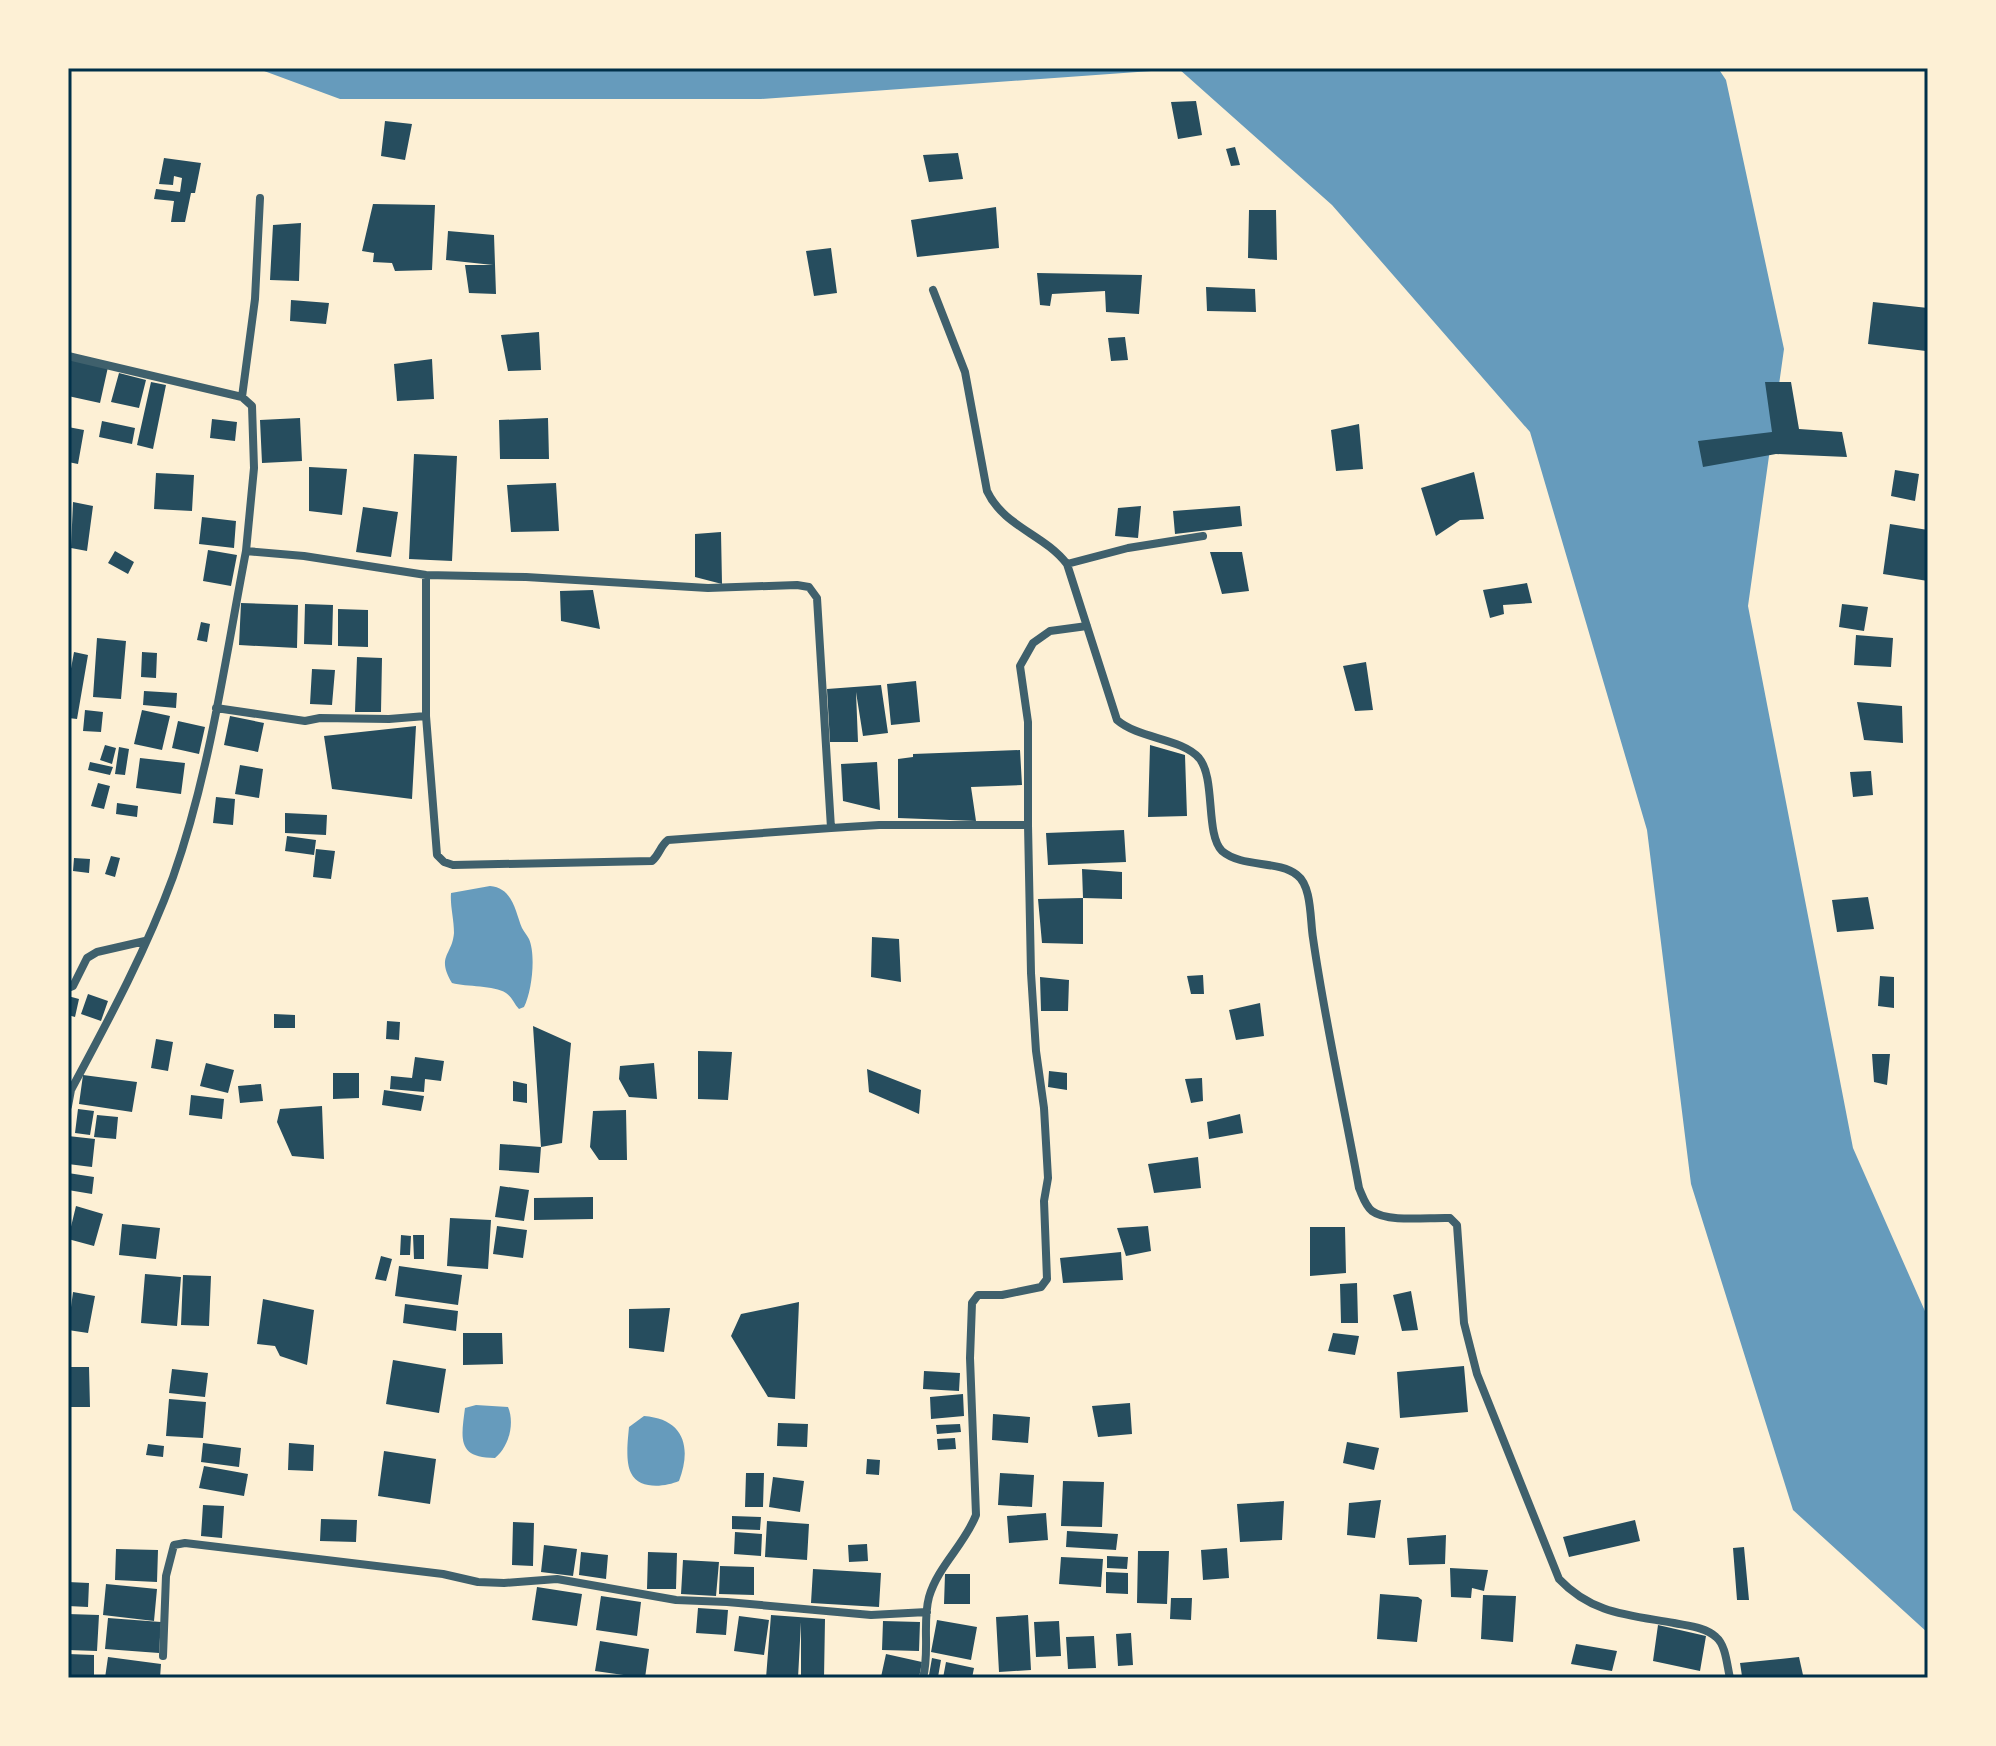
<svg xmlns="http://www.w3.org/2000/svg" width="1996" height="1746" viewBox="0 0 1996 1746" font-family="'Varela Round',sans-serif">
<rect width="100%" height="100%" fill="#fdf0d5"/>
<!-- water -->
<path fill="#669bbc" d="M256,68h1462l8,12 58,269 -36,257 105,542 75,170v315l-135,-123 -102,-326 -44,-354 -117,-398 -198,-227 -153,-136 -418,30h-421z
M490,886c23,2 25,25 32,42 2,4 5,7 7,11 7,16 3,52 -5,68l-5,2c-5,-5 -7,-12 -13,-16 -12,-8 -39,-6 -54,-10 -16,-27 0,-27 2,-50 0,-14 -4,-27 -3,-40z
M476,1405l32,2c7,16 1,40 -13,51 -38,0 -34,-19 -30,-50z
M644,1416c40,3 48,31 35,65 -14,6 -40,9 -48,-8 -6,-12 -3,-34 -2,-46z"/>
<!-- building -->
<path fill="#264d5e" d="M1196,101l6,34 -24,4 -7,-37z
M385,121l27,3 -7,36 -24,-4z
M1235,147l5,18 -9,1 -5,-17z
M958,153l5,26 -34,3 -6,-27z
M164,158l37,5 -6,30h-4l-6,29h-14l3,-21 -20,-2 2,-10 24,3 2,-14 -8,-2 -1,9 -14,-1z
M373,204l62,1 -3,65 -37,1 -3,-8 -19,-1 1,-9 -12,-2z
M996,207l3,41 -82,9 -6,-37z
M1249,210h27l1,50 -29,-2z
M301,223l-2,58 -29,-1 3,-55z
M448,231l46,4 2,59 -27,-1 -4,-28h28l-47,-5z
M831,248l6,45 -23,3 -8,-45z
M1037,273l105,2 -3,39 -33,-2 -1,-21 -53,3 -2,12 -10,-1z
M1206,287l49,2 1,23 -49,-1z
M291,300l38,3 -3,21 -36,-3z
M1873,302l55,6 -2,43 -58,-7z
M539,332l2,38 -33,1 -7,-36z
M1125,337l3,23 -17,1 -3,-23z
M68,359l40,8 -8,36 -32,-7z
M432,359l2,40 -37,2 -3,-37z
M119,373l27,7 -7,28 -28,-6z
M151,382l15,3 -13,64 -16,-4z
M1765,382h26l8,47 43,3 5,25 -71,-3 -73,13 -5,-26 74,-9z
M300,418l2,43 -40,2 -2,-43z
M548,418l1,41h-49l-1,-39z
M212,419l25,3 -2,19 -25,-3z
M102,421l33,7 -3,16 -33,-7z
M1359,424l4,45 -27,2 -5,-41z
M68,427l16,3 -6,34 -10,-2z
M414,454l43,2 -5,105 -43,-2z
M309,467l38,2 -5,46 -33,-4z
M1895,470l24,4 -4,27 -24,-5z
M1474,472l10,47 -24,1 -24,16 -15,-48z
M156,473l38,2 -2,36 -38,-2z
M556,483l3,48 -48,1 -4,-47z
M73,502l20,4 -6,45 -16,-3z
M1141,506l-3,32 -23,-2 3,-28z
M1240,506l2,20 -67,8 -2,-23z
M363,507l35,5 -7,45 -35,-5z
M202,517l34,4 -2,27 -35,-4z
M1890,524l38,6v51l-45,-7z
M721,532l1,52 -27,-7v-43z
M208,550l29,5 -6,31 -28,-5z
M115,551l19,11 -6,12 -20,-11z
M1210,552h32l7,39 -27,3z
M1527,583l5,20 -29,2 1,9 -14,4 -7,-28z
M593,590l7,39 -39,-8 -1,-30z
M241,603l57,2 -1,43 -58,-3z
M305,604l28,1 -1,40 -28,-1z
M1842,604l26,3 -4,24 -25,-4z
M338,609l30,1v37l-30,-1z
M201,622l9,2 -3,18 -10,-2z
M1856,635l37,3 -2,29 -37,-2z
M97,638l29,3 -5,58 -28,-2z
M74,652l14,3 -11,64 -9,-1v-33z
M142,652l15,1 -1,25 -15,-1z
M357,657l25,1 -1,54h-26z
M1366,662l7,48 -18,1 -12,-45z
M312,669l23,1 -3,35 -22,-1z
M916,681l4,41 -29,3 -4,-41z
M881,685l7,48 -25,3 -7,-44 2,50h-28l-3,-53z
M144,691l33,2 -1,15 -33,-3z
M1857,702l45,4 1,37 -39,-3z
M85,710l18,2 -2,20 -18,-1z
M142,710l28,6 -8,34 -28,-6z
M230,716l34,7 -6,29 -34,-7z
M178,721l27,6 -6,27 -27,-6z
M416,726l-4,73 -80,-10 -8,-53z
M105,745l11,3 -4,16 -12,-4z
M1150,745l35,10 2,61 -39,1z
M119,747l10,2 -4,26 -10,-1z
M1020,750l2,35 -51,2 5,34 -78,-3v-59l15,-2v-3z
M140,758l45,5 -4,31 -45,-6z
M90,762l23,5 -3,8 -22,-5z
M877,762l3,48 -37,-9 -2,-37z
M240,765l23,4 -4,29 -24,-4z
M1871,771l2,24 -20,2 -3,-25z
M98,783l12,3 -6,23 -13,-3z
M216,797l19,2 -2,26 -20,-2z
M117,803l21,3 -1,11 -21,-3z
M285,813l42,2 -1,20 -41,-2z
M1124,830l2,32 -78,3 -2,-32z
M287,836l29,4 -2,15 -29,-4z
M316,849l19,2 -4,28 -18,-2z
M111,856l9,2 -5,19 -10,-3z
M74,858l16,1 -1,14 -16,-2z
M1082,869l40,3v27l-39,-1v46l-41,-1 -4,-44 45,-1z
M1868,897l6,32 -37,3 -5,-32z
M872,937l27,2 2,43 -30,-5z
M1203,975l1,19h-13l-4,-18z
M1880,976l14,1v31l-16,-2z
M1040,977l29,3 -1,31h-27z
M88,994l20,7 -7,20 -20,-7z
M68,996l11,3 -4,18 -7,-2z
M1260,1003l4,33 -28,4 -7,-30z
M274,1014l21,1v13h-21z
M387,1021l13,1 -1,18 -13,-1z
M533,1026l38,17 -9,100 -21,4z
M156,1039l17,3 -5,29 -17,-3z
M698,1051l34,1 -4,48 -30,-1z
M1872,1054h18l-3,31 -13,-3z
M415,1057l29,4 -3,20 -16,-2 -1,13 -34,-3 1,-13 21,2z
M206,1063l28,7 -6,23 -28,-7z
M654,1063l3,36 -28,-2 -10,-18 1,-13z
M867,1069l54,21 -2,24 -50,-22z
M1049,1071l18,2v17l-19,-3z
M333,1073h26v25l-26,1z
M83,1075l54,7 -5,30 -53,-8z
M1202,1078l1,23 -12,2 -6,-24z
M513,1081l14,3v19l-14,-2z
M261,1084l2,17 -23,2 -2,-17z
M384,1090l40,6 -3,15 -39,-6z
M191,1095l33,4 -2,20 -33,-4z
M322,1106l2,53 -32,-3 -15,-34 3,-13z
M78,1109l16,2 -4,24 -15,-2z
M626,1110l1,50h-28l-9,-13 3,-36z
M1240,1114l3,19 -34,6 -2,-17z
M97,1115l21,2 -2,22 -22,-2z
M68,1136l27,3 -3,28 -24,-3z
M500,1144l41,3 -2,26 -40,-3z
M1198,1157l3,31 -47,5 -6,-29z
M68,1173l26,4 -2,17 -24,-4z
M500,1186l29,4 -5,31 -29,-4z
M593,1197v22l-59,1v-22z
M76,1206l27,8 -9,32 -26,-7z
M450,1218l41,2 -3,49 -41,-3z
M122,1224l38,4 -4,31 -37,-4z
M497,1226l30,4 -4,28 -30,-4z
M1148,1226l3,25 -25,5 -9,-28z
M1310,1227h35l1,46 -36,3z
M401,1235l10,1 -1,19h-10z
M413,1235h11v24h-10z
M1121,1252l2,28 -60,3 -3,-25z
M381,1256l11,3 -6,22 -11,-2z
M399,1266l63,9 -4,30 -63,-9z
M145,1274l36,3 -4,49 -36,-3z
M183,1275l28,1 -2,50 -28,-1z
M1357,1283l1,40h-17l-1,-39z
M1411,1291l7,39 -16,1 -9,-36z
M73,1292l22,4 -7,37 -20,-3z
M263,1299l51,11 -7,55 -27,-9 -5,-10 -18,-2z
M799,1302l-4,97 -27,-2 -37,-61 10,-22z
M405,1304l53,7 -2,20 -53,-8z
M670,1308l-6,44 -35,-4v-39z
M463,1333h39l1,31 -40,1z
M1333,1333l26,3 -4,19 -27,-4z
M393,1360l53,9 -7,44 -53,-9z
M1464,1366l4,46 -68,6 -3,-46z
M68,1367h21l1,40h-22z
M172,1369l36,4 -3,24 -36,-4z
M924,1371l36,2 -1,18 -36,-2z
M963,1394l1,22 -33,3 -1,-22z
M169,1399l37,3 -3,36 -37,-2z
M1130,1403l2,31 -34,3 -6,-31z
M993,1414l37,3 -2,26 -36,-3z
M778,1423l30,1 -1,23 -30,-1z
M960,1424l1,8 -24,2 -1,-9z
M955,1438l1,11 -18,1 -1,-11z
M1347,1442l32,6 -5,22 -31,-7z
M203,1443l38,5 -2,19 -38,-5z
M289,1443l25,2 -1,26 -25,-1z
M148,1444l16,2 -1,11 -17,-2z
M384,1451l52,8 -6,45 -52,-8z
M867,1459l13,1 -1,15 -13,-1z
M204,1466l44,8 -4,22 -45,-8z
M746,1473h18l-1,34h-18z
M1000,1473l34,2 -2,32 -34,-2z
M773,1477l31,4 -4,31 -31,-5z
M1063,1481l41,1 -2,45 -41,-1z
M1381,1500l-6,38 -28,-3 2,-32z
M1284,1501l-2,39 -42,2 -3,-38z
M203,1505l21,1 -2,32 -21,-2z
M1046,1513l2,27 -39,3 -2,-27z
M732,1516l29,1 -1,13 -28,-1z
M321,1519l36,1 -1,22 -36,-1z
M1635,1520l5,21 -71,16 -6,-20z
M767,1521l42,3 -2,36 -42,-3z
M513,1522l21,1 -1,43 -21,-1z
M1067,1531l51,3 -2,16 -50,-3z
M735,1532l27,2 -1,22 -27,-2z
M1446,1535l-1,29 -36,1 -2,-27z
M867,1544l1,17 -19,1 -1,-17z
M544,1545l33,4 -4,27 -32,-4z
M1744,1547l5,53h-12l-4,-52z
M1227,1548l2,30 -26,2 -2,-30z
M116,1549l42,1 -1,32 -42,-2z
M1138,1551h31l-2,53 -30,-1z
M581,1552l27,3 -2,24 -27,-4z
M648,1552l29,1 -1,36h-29z
M1107,1556l21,1 -1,12 -20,-1z
M1061,1557l42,2 -2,28 -42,-3z
M683,1560l36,2 -3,34 -35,-2z
M720,1566l34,1v28l-35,-1z
M1450,1568l38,2 -4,21 -12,-3 -1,10 -20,-1z
M813,1569l68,4 -2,34 -68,-4z
M1106,1572l22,1v21l-22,-1z
M945,1574h25v30h-26z
M68,1582l21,1 -1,24 -20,-1z
M106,1584l51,5 -3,32 -51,-6z
M537,1587l45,7 -5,32 -45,-6z
M1380,1594l38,3 4,3 -5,42 -40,-3z
M1483,1595l33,1 -3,46 -32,-3z
M601,1596l40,6 -4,34 -41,-6z
M1171,1598h21l-1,22 -21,-1z
M698,1608l30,2 -2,25 -30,-2z
M68,1614l31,1 -2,36 -29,-1z
M771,1615l54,4 -1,59h-23v-56l-3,56h-32z
M1028,1615l3,55 -32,2 -3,-55z
M739,1616l30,4 -5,35 -30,-4z
M108,1618l53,4 -2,31 -54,-4z
M937,1620l40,7 -6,33 -40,-8z
M883,1621l37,1 -1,29 -37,-1z
M1059,1621l2,35 -25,1 -2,-35z
M1658,1625l48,11 -6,35 -47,-10z
M1131,1633l2,32 -15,1 -2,-32z
M1094,1636l2,32 -28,1 -2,-32z
M600,1641l49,8 -4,29 -50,-7z
M1576,1644l41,7 -5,20 -41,-7z
M68,1654l26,1v23h-26z
M886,1654l36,8 -3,16 -38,-1z
M108,1657l53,7 -1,14h-55z
M1799,1657l4,18 -36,3 -25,-2 -2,-13z
M932,1658l9,2 -3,17 -9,-2z
M946,1662l28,6 -2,10h-29z"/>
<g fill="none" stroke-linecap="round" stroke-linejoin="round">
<!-- minor -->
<path stroke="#3f606c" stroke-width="8" d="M933,290l32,82 22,119c17,36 57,43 80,73l50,156c22,19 64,18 82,38 17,20 6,76 23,93 20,17 56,9 75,24 15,11 13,45 16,63 12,84 31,167 46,250 4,9 6,17 13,23 16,12 58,6 78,7l7,7 7,98 13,51 82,205c33,35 70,36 115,44 14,3 31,4 42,14 10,8 11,29 14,41
M68,356l174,41 10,9 2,62 -8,83 58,5 122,19 100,2 182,11 89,-3 12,2 8,11 14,230 48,-3h149l3,148 5,78 8,57 4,70 -4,23 3,78 -6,8 -39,8h-24l-6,8 -2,55 6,157c-11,29 -38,51 -47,82 -7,26 1,54 -6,81
M242,397l13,-98 5,-101
M1067,564l61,-16 75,-12
M426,575v141l11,139 7,7 9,3 199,-4c8,-7 8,-15 16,-21l163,-12
M216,708l89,13 15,-3 69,1 37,-3
M1028,825v-103l-8,-56 13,-23 17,-12 37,-5
M68,988l5,-2 14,-28 10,-6 48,-11
M68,1106l3,-16c37,-69 75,-139 102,-213 37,-105 52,-217 73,-326
M163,1656l3,-80 8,-31 11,-2 258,31 35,8 26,1 53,-4 119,21 51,2 144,13 56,-3"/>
</g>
<!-- border -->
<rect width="1996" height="1746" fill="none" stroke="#fdf0d5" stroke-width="140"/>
<rect x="70" y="70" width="1856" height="1606" fill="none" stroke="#003049" stroke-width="3"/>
</svg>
